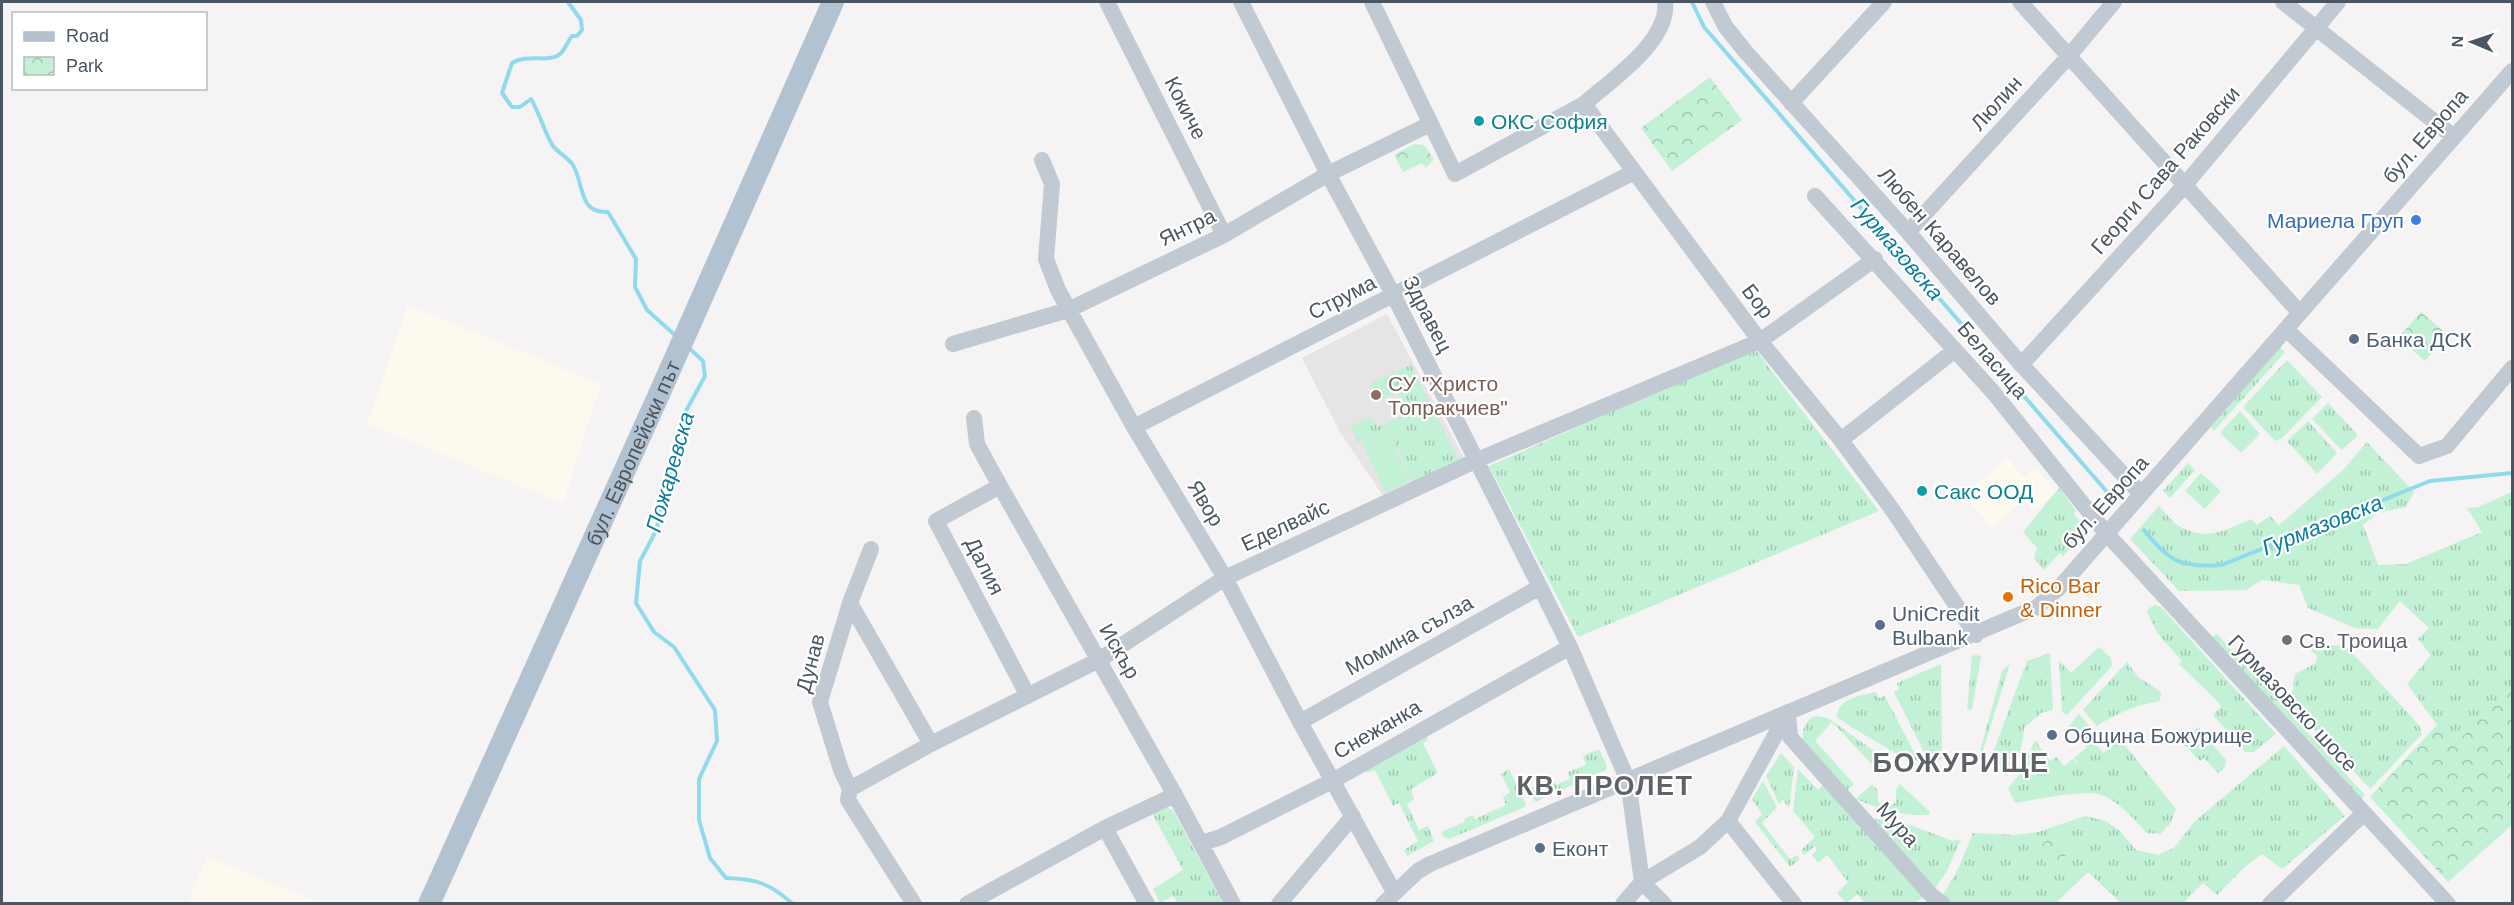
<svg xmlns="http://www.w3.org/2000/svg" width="2514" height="905" viewBox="0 0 2514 905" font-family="Helvetica,sans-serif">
<defs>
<pattern id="grass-tufts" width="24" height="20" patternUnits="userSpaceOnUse" patternTransform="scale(1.5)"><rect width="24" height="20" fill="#c3f1d5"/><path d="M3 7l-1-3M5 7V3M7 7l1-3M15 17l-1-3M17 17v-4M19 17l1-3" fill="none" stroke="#a0c6b0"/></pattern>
<pattern id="park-crowns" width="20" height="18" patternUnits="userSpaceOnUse" patternTransform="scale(1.5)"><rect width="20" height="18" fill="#c3f1d5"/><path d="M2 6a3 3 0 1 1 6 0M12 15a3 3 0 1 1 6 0" fill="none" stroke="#a0c6b0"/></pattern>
</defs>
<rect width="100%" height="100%" fill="#f5f3f3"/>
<!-- commercial -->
<path fill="#fdf9ef" d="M408,305l193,79 -38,119 -196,-79z
M2007,458l17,19 11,-9 21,24 -22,19 -10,-11 -32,28 -28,-33z
M207,856l112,47h-132z"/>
<!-- education -->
<path fill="#e6e4e5" d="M1387,314l79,148 -82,35 -44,-65 -38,-74z"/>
<!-- grass -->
<path fill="url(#grass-tufts)" d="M2280,347l5,5 -71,79 -3,-4z
M1755,349l124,162 -301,126 -89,-171z
M2287,360l35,37 -41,42 -6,2 -32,-34z
M1411,365l49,98 -47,22 -25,-58 -31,14 -6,-15 20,-9 6,10 32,-14 -11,-21 -20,9 -8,-18z
M2328,403l29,31 -1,3 -14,13 -30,-31z
M2240,411l20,23 -19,19 -21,-20z
M2308,421l29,32 -20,21 -30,-33z
M2367,442l47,50 -8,15 -28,6 -15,12 15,40 28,-1 76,-32 -15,-24 11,-1 34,-15v196l-55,55 -20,-18 -30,-41 24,-29 -13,-16 11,-11 -29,-27 -22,28 -23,-1 -47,-20 -9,-23 -37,-5 -16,10 -67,1 -49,-52 29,-33c6,6 13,16 20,20 27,16 47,4 72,-7l6,6 13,-9 9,9 64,-55z
M2188,463l7,7 -25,28 -7,-7z
M2201,473l20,18 -16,18 -20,-18z
M2059,488l17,23 -2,3 11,14 -1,4 -21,24 -3,-3 -16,17 -10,-12 3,-10 -14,-16z
M2156,605l5,2 115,127 -22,18h-9l-32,-37 8,-8 -2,-4 -40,-39 3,-3 -24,-27 -11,-22 2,-4z
M2217,634l148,161 -4,5 -150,-162z
M2313,644l33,2 73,79 3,9 -52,55 -79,-85 4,-30 21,-11 1,-7 -6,-6z
M2099,647l12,11 1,8 -45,49 -5,-3 -3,-52 12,13z
M2050,653l3,57 -12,3 -17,15c-1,18 -6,34 -17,48l-18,-13 38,-102z
M1976,655l5,1 -9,54 -5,-1 5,-53z
M2127,662l11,15 23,15 -1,9c-24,4 -43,12 -63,25l-14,-16z
M1941,664l1,95 -13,3 -35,-70 5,-3 -2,-6z
M2010,664l-31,99 -2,-1 25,-91z
M1876,692l3,6 6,-2 33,64 -4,2 -10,-4 -53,-31 -14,-10c0,-18 24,-22 39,-25z
M2079,714l16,18 5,-3 5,6 -9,9 7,9 17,-14 56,70 -6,15 -10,10 -13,-1c-13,-14 -26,-29 -43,-37 -16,-8 -69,4 -89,7l-7,-15 12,-14 15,-34 15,21 7,-4 7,9 9,-7 6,6 -5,-7 13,-11 -18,-21z
M1814,716l14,2 43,31 19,10v2l-12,10 -46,-49 -17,19 39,43 -6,6 -45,-49c-1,-12 1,-18 11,-25z
M2198,727l28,33 -1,7 -7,6 -14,-15 -4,3 -18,-18z
M1427,737l1,2 -5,4 15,30 -27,16 3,10 -7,5 12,26 9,-4 6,15 -27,15 -3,-6 14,-9 -19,-38 -6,3 -18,-36 -8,3 -2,-5z
M2284,746l61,70 -63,53 -20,-15 -17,13 -28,28 -14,-12 -20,20h-62l-33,-31 -32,31h-105l-8,-8 15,-26 15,-36 42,2 23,-3 47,-16 21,5 14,10 16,19 22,5 16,-7 20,-26z
M1599,749l8,17 -1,4 -69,31h-3l-5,-12 5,-3 3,8 11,-5 -3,-7 7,-4 4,7 14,-6 -2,-7 18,-7 -3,-9z
M1781,753l13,14 -5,41 -6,-8 -4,4 -13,-28z
M1509,769l17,35 -1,3 -76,32 -5,-2 -3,-5 24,-10 -1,-3 9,-4 2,4 31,-14 -3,-8 7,-5 -9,-18z
M1798,769l20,21 5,-5 100,112 -8,6 -50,1 -7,-10 -12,9 -9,-10 11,-11 -21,-27 -9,8 -6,-8 5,-5 -2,-4 -11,9 -3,-5 14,-13 -22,-26z
M1763,781l14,26 -15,16 28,36 7,-4 3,4 -10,8 -35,-45 7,-8 -10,-15z
M1872,784l6,7v11l13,4 5,-4v-12l4,-6 30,28 -1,3c-27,1 -49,-5 -73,-16z
M1167,808l6,2 50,93h-45l-5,-7 -13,7 -7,-14 30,-19 -31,-57z
M1869,818l38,6 46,17 8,-2 -14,32 -12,17z"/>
<!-- park -->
<path fill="url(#park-crowns)" d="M1710,77l32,43 -70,51 -31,-43z
M1414,144l10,1 10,14 -8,9 -4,-5 -19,9 -9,-17z
M2421,312l27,23 -23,26 -27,-23z
M2512,688v137l-64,57 -78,-85 67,-72 20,17z
M2040 852a13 13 0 1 1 26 0a13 13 0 1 1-26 0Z"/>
<!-- pitch -->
<path fill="#c3f1d5" d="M1387,428l23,53 -25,11 -24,-52z"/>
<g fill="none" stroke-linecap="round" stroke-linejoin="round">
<!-- stream -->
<path stroke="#90daee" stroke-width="4" d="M568,2l13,18 1,10 -5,6h-5c-4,5 -7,13 -11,17 -11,11 -33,0 -49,10l-10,30 10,14h8l11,-8c9,15 14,35 22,47 5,7 15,11 20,19 11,18 5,49 35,47l28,47 -1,28 12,23 29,26
M1692,2l12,25 404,466
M688,347l15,14 2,15 -19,35 -4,38 -19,39 -6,41 -17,32 -4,42 18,29 20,15 41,63 2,31 -18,38v41l11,38 16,20c31,1 43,5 67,26
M2144,530c26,32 37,38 78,35l208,-84 82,-8"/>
<!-- minor -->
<path stroke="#c1cad2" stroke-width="16" d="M1107,2l117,233
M1241,2l87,172 66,122 176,351 58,134 14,101 22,22
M1372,2l83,172 129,-70
M1665,2c5,39 -55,79 -81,102l176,237 81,99 53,72 82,123
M1713,2l12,24 20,25 163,181 111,130 122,132
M2020,2l280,311
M2283,2l171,135
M1791,103l93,-101
M1042,160l10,24 -6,75 12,31 76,137 91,151 75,144 94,170
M1815,196l178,196 113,141 342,371
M1908,232l161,-176 45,-54
M2286,329l133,127 28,-10 65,-78
M953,344l115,-34 156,-75 104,-61 102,-50
M2021,365l163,-179 154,-184
M974,418l3,26 23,42 175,309 58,109
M1134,427l498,-254
M1841,440l114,-90
M1000,486l-64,35 92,175
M850,603l81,141
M1788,713l2,24 142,159 11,8
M1300,722l240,-135
M850,789l81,-45 168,-84 126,-82 252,-118 283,-119 115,-82
M850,789l-9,-19 -21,-68 30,-99 21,-54
M850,789l-2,11 66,104
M1728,821l66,83
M1105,828l42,76
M1202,843l19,-6 113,-57 236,-133
M967,904l138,-76 70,-33
M1279,904l74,-88
M1383,904l35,-33 12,-7 607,-257 22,-19 453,-517
M1623,904l19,-22 58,-35 28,-26 60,-109
M2270,904l94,-91"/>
<!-- major -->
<path stroke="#b3c2d1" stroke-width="22" id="s1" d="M429,904l227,-503 177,-399"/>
</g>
<!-- markers -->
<g fill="#0f9aa8" stroke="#fff" stroke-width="2">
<circle cx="1479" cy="121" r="6"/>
<circle cx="1922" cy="491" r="6"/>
</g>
<circle fill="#3f7fe0" stroke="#fff" stroke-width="2" cx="2416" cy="220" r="6"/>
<g fill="#5c6f8a" stroke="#fff" stroke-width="2">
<circle cx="2354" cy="339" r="6"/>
<circle cx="1880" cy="625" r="6"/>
<circle cx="2052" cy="735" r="6"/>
<circle cx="1540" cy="848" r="6"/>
</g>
<circle fill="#8d6e63" stroke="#fff" stroke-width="2" cx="1376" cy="395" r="6"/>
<circle fill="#e8710a" stroke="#fff" stroke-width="2" cx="2008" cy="597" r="6"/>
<circle fill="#6b7280" stroke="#fff" stroke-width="2" cx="2287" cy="640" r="6"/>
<g text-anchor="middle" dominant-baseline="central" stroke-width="4.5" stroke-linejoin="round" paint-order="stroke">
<!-- street labels -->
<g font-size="21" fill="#4a5661" stroke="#fff">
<text transform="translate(1996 103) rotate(-48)">Люлин</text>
<text transform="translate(1186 108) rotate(63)">Кокиче</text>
<text transform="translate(2425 136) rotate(-49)">бул. Европа</text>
<text transform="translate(2165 170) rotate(-49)">Георги Сава Раковски</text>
<text transform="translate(1187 227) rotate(-26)">Янтра</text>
<text transform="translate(1940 236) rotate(49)">Любен Каравелов</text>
<text transform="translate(1342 297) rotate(-27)">Струма</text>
<text transform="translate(1758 301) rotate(53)">Бор</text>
<text transform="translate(1428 314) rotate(63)">Здравец</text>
<text transform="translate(1993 360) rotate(49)">Беласица</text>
<text stroke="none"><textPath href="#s1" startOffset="495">бул. Европейски път</textPath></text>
<text transform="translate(2105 502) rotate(-48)">бул. Европа</text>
<text transform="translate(1206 503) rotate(59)">Явор</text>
<text transform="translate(1285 525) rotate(-25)">Еделвайс</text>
<text transform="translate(985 566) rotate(63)">Далия</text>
<text transform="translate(1409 635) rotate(-29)">Момина сълза</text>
<text transform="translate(1120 651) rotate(60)">Искър</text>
<text transform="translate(810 663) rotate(-75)">Дунав</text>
<text transform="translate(2293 703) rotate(47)">Гурмазовско шосе</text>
<text transform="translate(1377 729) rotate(-30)">Снежанка</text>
<text transform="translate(1898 824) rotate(48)">Мура</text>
</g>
<!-- culture labels -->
<g font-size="21" fill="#0d838f" stroke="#fff" text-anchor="start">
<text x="1491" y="121">ОКС София</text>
<text x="1934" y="491">Сакс ООД</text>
</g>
<!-- shop labels -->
<g font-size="21" fill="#366cbe" stroke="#fff" text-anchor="end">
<text x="2404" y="220">Мариела Груп</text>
</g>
<!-- service labels -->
<g font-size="21" fill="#4e5e75" stroke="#fff" text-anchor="start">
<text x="2366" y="339">Банка ДСК</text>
<text x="1892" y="613">UniCredit<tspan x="1892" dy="24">Bulbank</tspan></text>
<text x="2064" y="735">Община Божурище</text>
<text x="1552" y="848">Еконт</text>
</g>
<!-- education labels -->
<g font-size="21" fill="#785e54" stroke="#fff" text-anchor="start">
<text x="1388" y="383">СУ "Христо<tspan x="1388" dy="24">Топракчиев"</tspan></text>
</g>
<!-- food labels -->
<g font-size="21" fill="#c56008" stroke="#fff" text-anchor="start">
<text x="2020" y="585">Rico Bar<tspan x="2020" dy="24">&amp; Dinner</tspan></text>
</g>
<!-- worship labels -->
<g font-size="21" fill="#5b616d" stroke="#fff" text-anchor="start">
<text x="2299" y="640">Св. Троица</text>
</g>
<!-- water labels -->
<g font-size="22" font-style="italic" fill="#0c7c9b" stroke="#fff">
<text transform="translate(1897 249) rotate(49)">Гурмазовска</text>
<text transform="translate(670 472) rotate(-74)">Пожаревска</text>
<text transform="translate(2322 525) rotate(-22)">Гурмазовска</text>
</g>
<!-- district labels -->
<g font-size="27" font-weight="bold" letter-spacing="1.5" fill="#5f6368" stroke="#fff">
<text x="1961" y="763">БОЖУРИЩЕ</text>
<text x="1605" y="786">КВ. ПРОЛЕТ</text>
</g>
</g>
<!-- border -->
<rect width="2514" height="905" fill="none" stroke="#4a5661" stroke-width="6"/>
<!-- legend -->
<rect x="12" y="12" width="195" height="78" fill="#ffffff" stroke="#b7bbc0" stroke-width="1.5"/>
<rect x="24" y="32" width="30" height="9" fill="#b3c2d1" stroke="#b7bbc0" stroke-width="1.5"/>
<text x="66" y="42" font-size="18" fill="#4a5661">Road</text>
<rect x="24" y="57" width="30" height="18" fill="url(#park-crowns)" stroke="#b7bbc0" stroke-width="1.5"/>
<text x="66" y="72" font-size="18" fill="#4a5661">Park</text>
<!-- north arrow -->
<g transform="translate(2472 42) rotate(272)" stroke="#ffffff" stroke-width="4.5" paint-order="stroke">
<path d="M0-4.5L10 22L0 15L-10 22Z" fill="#4a5661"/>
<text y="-9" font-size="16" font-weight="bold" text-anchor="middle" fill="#4a5661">N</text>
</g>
</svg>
